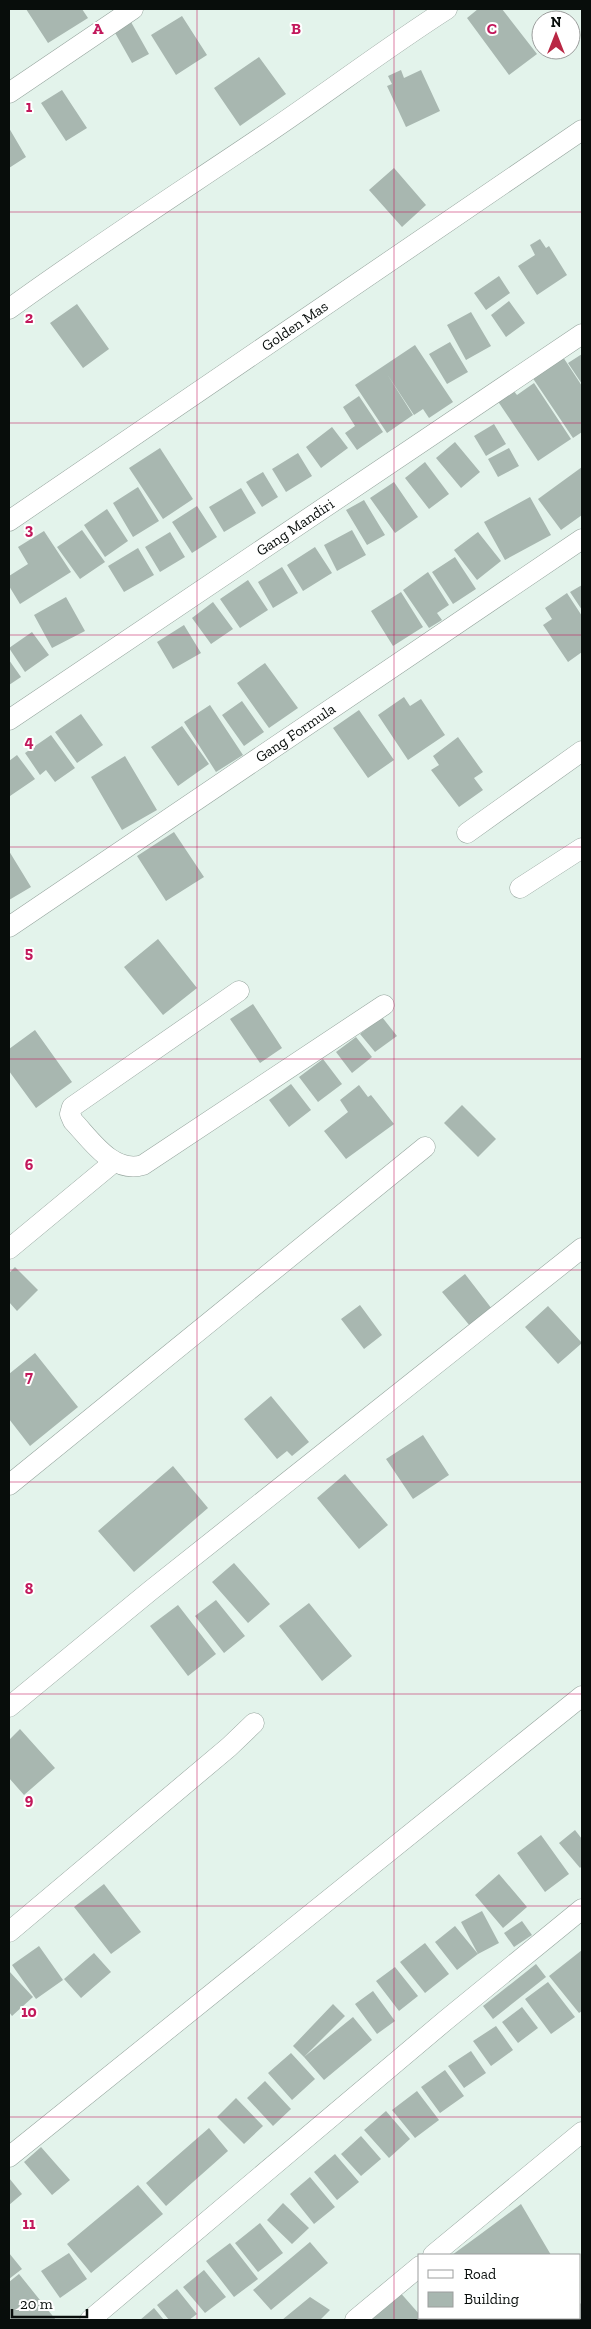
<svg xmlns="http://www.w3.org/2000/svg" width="591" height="2329" viewBox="0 0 591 2329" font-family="'Zilla Slab',serif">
<rect width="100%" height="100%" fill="#e3f3eb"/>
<!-- building -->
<path fill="#a8b7b0" d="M26,9h56l6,9 -40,25z
M478,9h24l35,45 -28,21 -42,-57z
M182,16l25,39 -31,20 -25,-40z
M131,22l18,32 -17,9 -18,-32z
M259,57l27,37 -46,32 -26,-38z
M401,70l3,8 17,-8 19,41 -34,16 -19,-41 5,-2 -4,-8z
M62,90l25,38 -21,13 -25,-38z
M9,128l17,29 -17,11z
M394,168l32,37 -24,22 -33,-37z
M540,239l6,9 3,-2 18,29 -30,20 -19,-29 17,-11 -5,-10z
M499,276l11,17 -24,17 -12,-17z
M509,301l16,22 -19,14 -15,-22z
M77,304l32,45 -26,19 -33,-45z
M471,312l20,34 -25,14 -19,-35z
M450,342l18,30 -21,12 -18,-30z
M415,345l38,57 -24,16 -6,-9 -9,6 -27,-41 26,41 -26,18 -32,-48z
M582,354v30l-14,-21z
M563,357l19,29v46l-9,6 -41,-61z
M534,383l37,56 -33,22 -41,-61 16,-10 4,5z
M359,396l24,36 -26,18 -12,-17 10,-7 -12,-19z
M494,424l12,20 -20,12 -12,-20z
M332,427l16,21 -27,20 -15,-21z
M455,442l25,30 -19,16 -25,-30z
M160,448l33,51 -30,20 -34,-51z
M509,448l10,18 -21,11 -10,-18z
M298,453l14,23 -26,16 -14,-23z
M425,462l24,32 -20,15 -24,-31z
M582,467v48l-21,15 -23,-31z
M263,472l15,25 -16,10 -16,-25z
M394,482l24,35 -23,16 -25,-35z
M138,487l21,34 -26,16 -20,-34z
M241,488l15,25 -32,19 -15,-25z
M530,497l21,38 -46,25 -21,-38z
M364,500l21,35 -18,10 -21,-35z
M197,506l20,31 -25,16 -20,-31z
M107,509l21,32 -23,16 -21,-32z
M82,530l23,32 -25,17 -23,-32z
M352,530l14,25 -29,16 -13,-26z
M44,531l27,41 -51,32 -11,-18v-10l19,-12 -10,-17z
M170,532l15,25 -25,15 -15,-25z
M478,532l23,29 -24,19 -23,-30z
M315,547l17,26 -29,18 -16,-26z
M138,548l16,27 -30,17 -16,-26z
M455,557l21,32 -23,15 -21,-32z
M282,567l16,26 -25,15 -15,-26z
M428,572l21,33 -12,8 5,7 -13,8 -26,-38z
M248,580l20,30 -28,18 -20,-29z
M582,585v25l-12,-18z
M401,592l22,35 -30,19 -22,-35z
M567,593l15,23v36l-14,10 -25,-37 9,-6 -7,-11z
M66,597l19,34 -33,17 -18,-33z
M213,602l20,27 -22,15 -19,-26z
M184,625l17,28 -28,16 -16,-27z
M32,632l17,23 -24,17 -16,-24z
M9,660l12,17 -12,8z
M265,663l33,45 -29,20 -32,-45z
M404,697l6,9 11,-7 24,36 -37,25 -30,-45z
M242,701l22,31 -20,14 -22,-31z
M210,705l33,50 -27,17 -32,-50z
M359,710l35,50 -26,18 -35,-50z
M81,714l22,31 -26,18 -22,-31z
M182,726l27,38 -31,22 -27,-39z
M51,735l24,33 -20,14 -9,-12 -6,5 -15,-22z
M458,737l25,35 -9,6 9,12 -24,17 -28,-37 8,-5 -6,-9z
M17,755l18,24 -25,17 -1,-35z
M125,756l32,54 -35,20 -31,-53z
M174,832l30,45 -38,24 -29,-45z
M9,851l22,36 -22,13z
M158,939l39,49 -34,27 -39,-48z
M253,1004l29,44 -22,15 -30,-44z
M382,1017l15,19 -22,16 -15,-18z
M35,1030l37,52 -36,26 -27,-37v-22z
M356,1037l16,20 -20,16 -16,-21z
M323,1059l19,25 -24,18 -19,-25z
M291,1084l20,26 -22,17 -20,-27z
M359,1085l9,12 3,-2 23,29 -48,35 -22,-28 24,-19 -8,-12z
M462,1105l34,34 -18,18 -34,-34z
M15,1267l23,23 -21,21 -8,-9v-29z
M465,1274l27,35 -22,17 -28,-34z
M360,1305l22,30 -18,14 -23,-30z
M548,1306l34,37 -24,21 -33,-37z
M35,1353l43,54 -48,39 -21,-27v-45z
M271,1396l38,46 -17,14 -5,-5 -10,8 -33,-40z
M423,1435l26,40 -36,24 -27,-40z
M173,1466l35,42 -74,64 -36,-41z
M345,1474l43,51 -29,24 -42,-51z
M234,1563l36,41 -22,19 -36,-41z
M216,1600l29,36 -21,17 -29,-37z
M309,1603l43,53 -30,25 -43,-55z
M178,1605l38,49 -28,22 -38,-50z
M20,1729l35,39 -31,27 -15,-17v-38z
M575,1830l7,9v27l-2,2 -21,-25z
M541,1835l28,39 -24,18 -28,-39z
M499,1874l28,33 -24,21 -28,-33z
M104,1884l37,48 -30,22 -37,-47z
M482,1911l17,32 -21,11 -17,-32z
M522,1921l10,14 -18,12 -10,-14z
M455,1926l23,28 -21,16 -22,-28z
M425,1943l24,31 -24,19 -25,-31z
M39,1946l24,34 -27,19 -24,-34z
M582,1950v61l-3,2 -30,-37z
M94,1953l17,19 -30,26 -17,-19z
M536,1964l10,13 -53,42 -10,-13z
M395,1967l23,29 -19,15 -23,-30z
M9,1971l24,26 -21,19 -3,-4z
M548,1982l27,35 -24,17 -26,-35z
M373,1991l22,30 -18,13 -22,-30z
M333,2004l12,12 -41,41 -11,-11z
M522,2007l16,21 -20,15 -16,-21z
M353,2017l19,23 -48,40 -20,-23z
M496,2026l17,24 -22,16 -18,-25z
M471,2051l15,22 -22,15 -16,-22z
M291,2053l24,26 -23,21 -24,-27z
M445,2070l19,26 -24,17 -19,-26z
M265,2081l26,28 -18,17 -26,-28z
M417,2091l22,29 -24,18 -23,-28z
M236,2098l27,28 -19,18 -27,-27z
M386,2111l24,28 -21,19 -25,-28z
M209,2128l19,23 -62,55 -20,-23z
M361,2136l20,23 -20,17 -20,-22z
M41,2147l29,33 -18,15 -28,-33z
M335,2154l24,28 -22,18 -23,-28z
M310,2177l25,30 -21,17 -24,-30z
M9,2178l13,16 -13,11z
M138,2185l25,29 -72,59 -24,-29z
M283,2203l26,25 -17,16 -25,-24z
M521,2204l30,51h-99l26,-19z
M260,2223l23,30 -25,19 -23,-29z
M310,2242l18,21 -57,47 -18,-20z
M230,2243l28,36 -24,18 -28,-36z
M9,2253l13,16 -13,10z
M69,2253l18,26 -27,19 -19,-27z
M204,2270l22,27 -21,16 -22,-26z
M19,2274l37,46h-47v-38z
M177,2289l20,25 -8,6h-20l-12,-15z
M398,2290l22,25v3l3,1 -52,1 -4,-5z
M310,2297l20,13 -10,10h-38z
M582,2302v18h-23l3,-2h18v-14z
M154,2308l10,12h-24z"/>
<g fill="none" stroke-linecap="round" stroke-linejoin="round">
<defs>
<g id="minor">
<path d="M9,93l124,-84"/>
<path d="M9,309c84,-61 171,-117 257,-175 61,-41 120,-86 181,-125"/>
<path id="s1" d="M9,521l573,-391"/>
<path id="s2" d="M9,720l573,-386"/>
<path d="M467,833l115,-82"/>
<path d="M520,888l62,-40"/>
<path id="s3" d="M9,927l573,-388"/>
<path d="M239,991l-167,116 -2,7 3,7c18,19 40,53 70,44l241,-160"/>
<path d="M9,1249l105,-87"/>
<path d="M9,1485l416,-338"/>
<path d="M9,1707l141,-116 432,-343"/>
<path d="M9,1932l220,-185 25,-24"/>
<path d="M9,2157l573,-461"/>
<path d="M433,2255l149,-123"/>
<path d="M90,2320l356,-300 136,-111"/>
<path d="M355,2320l65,-54"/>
</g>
</defs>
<!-- minor casing -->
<use href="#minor" stroke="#95a49d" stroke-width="21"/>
<!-- minor -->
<use href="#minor" stroke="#fff" stroke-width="20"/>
</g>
<!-- grid -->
<path fill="none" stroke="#c2185b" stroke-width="1" stroke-opacity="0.55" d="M197,9v2311M394,9v2311M9,212h573M9,423h573M9,635h573M9,847h573M9,1059h573M9,1270h573M9,1482h573M9,1694h573M9,1906h573M9,2117h573"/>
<g text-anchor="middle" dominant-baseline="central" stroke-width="4" stroke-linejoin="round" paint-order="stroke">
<!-- street labels -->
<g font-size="15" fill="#080d0b" stroke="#fff">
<text stroke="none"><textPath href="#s1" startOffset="346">Golden Mas</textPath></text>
<text stroke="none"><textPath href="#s2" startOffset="345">Gang Mandiri</textPath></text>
<text stroke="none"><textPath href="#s3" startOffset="346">Gang Formula</textPath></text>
</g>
</g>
<g font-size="16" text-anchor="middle" font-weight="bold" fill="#c2185b" stroke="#fff" stroke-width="4" stroke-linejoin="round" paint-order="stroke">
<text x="98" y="34">A</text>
<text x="296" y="34">B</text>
<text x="492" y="34">C</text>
<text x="29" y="112">1</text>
<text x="29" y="323">2</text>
<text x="29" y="535">3</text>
<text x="29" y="747">4</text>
<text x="29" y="958">5</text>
<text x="29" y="1170">6</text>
<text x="29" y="1382">7</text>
<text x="29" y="1594">8</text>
<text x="29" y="1805">9</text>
<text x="29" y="2017">10</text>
<text x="29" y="2229">11</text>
</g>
<!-- border -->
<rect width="591" height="2329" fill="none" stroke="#080d0b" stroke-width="20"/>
<!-- legend -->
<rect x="418" y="2254" width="162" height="65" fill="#ffffff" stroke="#9c9e9d"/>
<rect x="428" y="2270" width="25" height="8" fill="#ffffff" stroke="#9c9e9d"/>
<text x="464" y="2279" font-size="15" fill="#080d0b">Road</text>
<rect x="428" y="2292" width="25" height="15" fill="#a8b7b0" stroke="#9c9e9d"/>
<text x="464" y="2304" font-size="15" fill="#080d0b">Building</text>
<!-- north arrow -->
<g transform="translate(556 35)"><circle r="24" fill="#ffffff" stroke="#9c9e9d"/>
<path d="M0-4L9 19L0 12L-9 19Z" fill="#b92744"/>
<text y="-8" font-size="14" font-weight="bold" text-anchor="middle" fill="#080d0b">N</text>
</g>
<!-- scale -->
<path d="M12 2309v8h75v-8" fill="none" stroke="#080d0b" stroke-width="2.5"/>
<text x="20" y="2309" font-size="15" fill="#080d0b" stroke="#ffffff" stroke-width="4" paint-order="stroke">20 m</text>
</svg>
